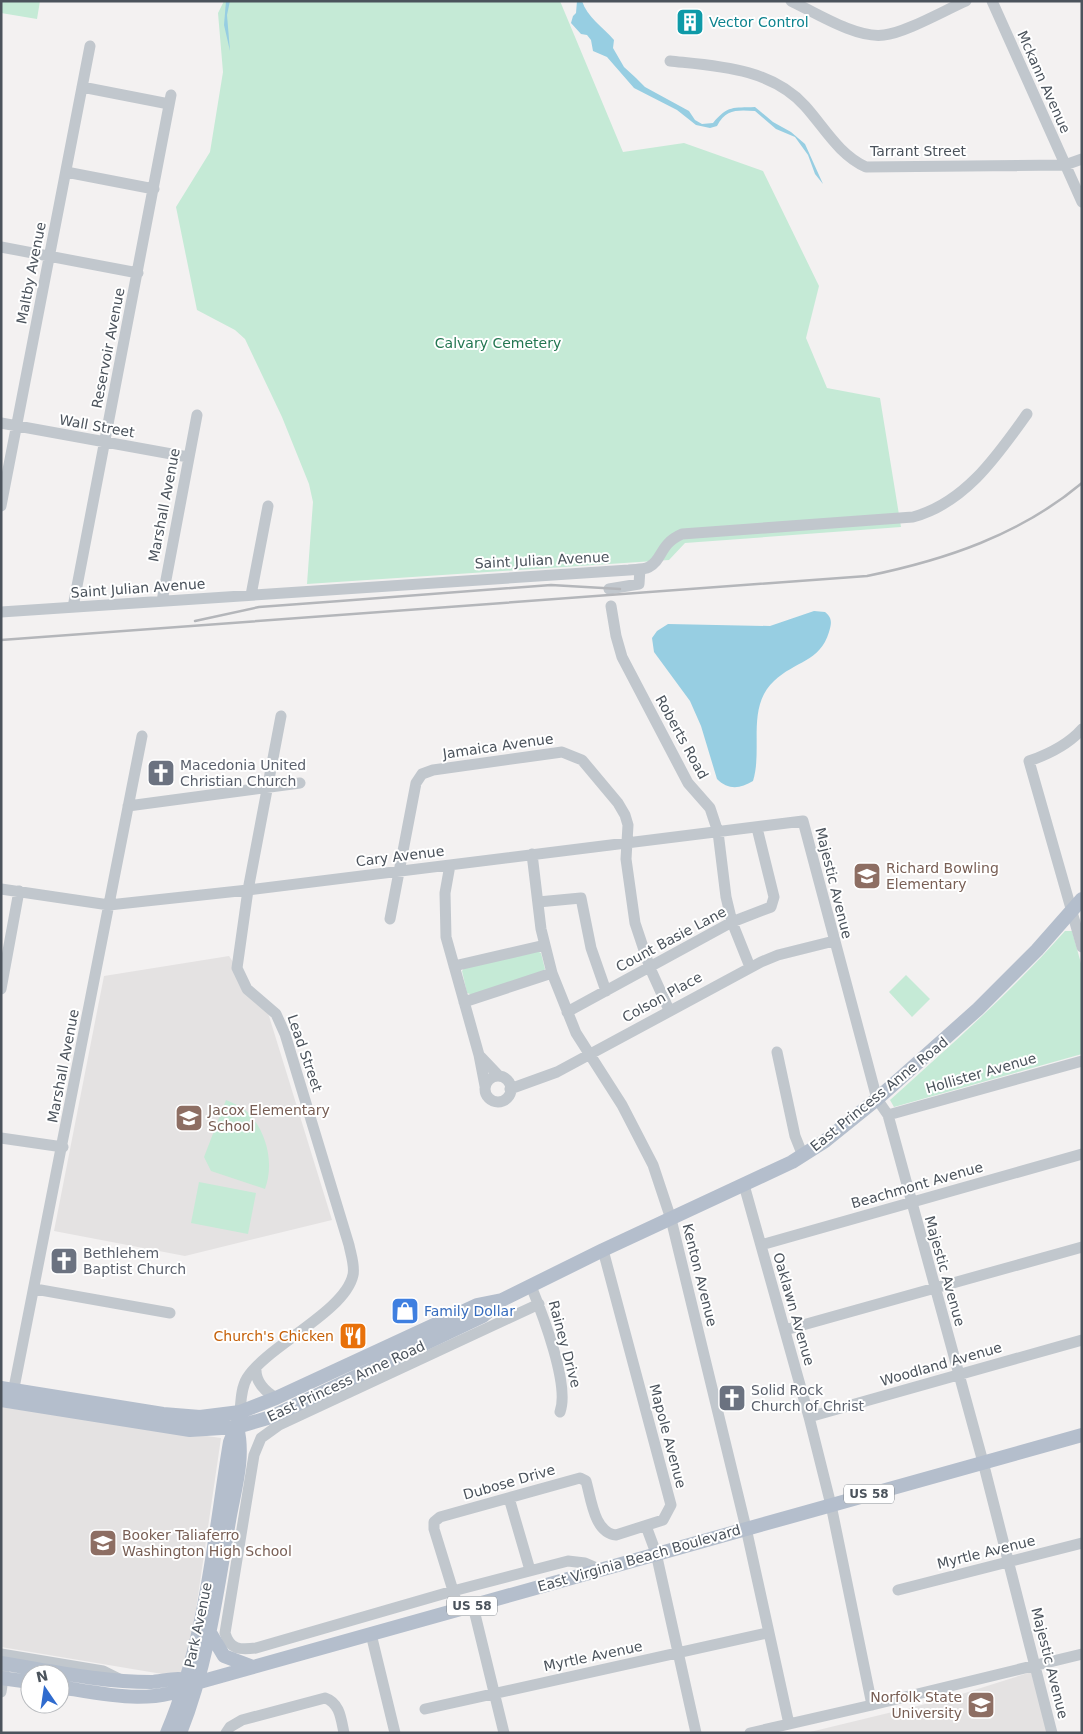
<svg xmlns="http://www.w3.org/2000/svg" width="1083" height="1734" viewBox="0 0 1083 1734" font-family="'DejaVu Sans',sans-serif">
<rect width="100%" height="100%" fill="#f3f1f1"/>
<!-- education -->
<path fill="#e4e2e2" d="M229,956l40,60 63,204 -147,36 -131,-25 50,-255z
M1,1407l220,31 -35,240 -185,-31z
M1031,1672l17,61h-242l140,-34z"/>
<!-- green -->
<path fill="#c5ead6" d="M1,1h39l-3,18 -36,-6z
M224,1h336l63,151 61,-9 79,28 56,115 -13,52 21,50 53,10 21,129 -216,16 -16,17 -362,24 6,-82 -4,-18 -27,-67 -37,-78 -10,-9 -38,-20 -21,-103 34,-55 13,-80 -5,-59z
M1065,931h7l10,36v87l-188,53 -4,-7c61,-55 121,-108 175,-169z
M535,950l6,3 4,16 -5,5 -67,21 -6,-2 -5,-22 3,-4z
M906,975l24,24 -18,18 -23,-25z
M226,1100c6,3 13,5 18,9 22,19 31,53 21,80l-54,-18 -7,-14z
M199,1182l57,11 -8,41 -57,-11z"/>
<!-- water -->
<path fill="#97cee2" d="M226,1h4l-3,14 3,36 -6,-26z
M577,1h5c5,16 21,26 32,39l-1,8 11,19 12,11 9,9 44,24 6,9 7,4 11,-1c15,-18 20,-15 42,-16l18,15 18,10 14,12 18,40 -8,-10 -7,-19 -13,-18 -19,-8 -21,-18c-18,-1 -29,-2 -38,15l-7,2 -14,-3 -19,-15 -43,-22 -27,-31 -14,-6 -2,-11 -4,-5 -6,-1 -10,-11 2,-7 3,-3z
M814,611l11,1c7,6 7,10 4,20 -9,30 -34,29 -55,49 -28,26 -11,68 -21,100 -13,8 -25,9 -36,-2l-16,-53 -11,-25 -36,-49 -2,-14 5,-7 11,-7 102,2z"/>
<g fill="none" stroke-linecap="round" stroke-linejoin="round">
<!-- minor -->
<path stroke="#c1c7cd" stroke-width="11" d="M791,1c25,12 66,38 93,34 21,-2 61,-25 82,-34
M992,1l90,201
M670,61c47,5 101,7 135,45 19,21 34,49 61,61l199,-2 17,-6
M82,87l87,17
M66,172l88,17
M1,247l137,26
M1,423l187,34
M1,506l89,-460
M609,589l30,-5 1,-15
M251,595l17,-89
M162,601l35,-186
M611,606l5,30 6,21 66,126 22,25 8,24 8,65 6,25 18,45
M73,607l98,-512
M1,612l628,-42c6,-1 14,0 20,-3 14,-7 10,-23 33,-33l231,-17c52,-14 84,-61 114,-103
M1082,729c-14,16 -33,25 -53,32l53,186
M128,806l172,-23
M532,854l9,75 11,44 24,60 46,72 31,60 18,54 75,309 43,196
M450,865l-5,28 1,44 33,118 6,31
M1,889l108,16 139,-15 555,-69 74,278 11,16 95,347 69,271
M538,902l43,-4 10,50 15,43
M390,919l26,-136 6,-9 11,-4 129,-18 20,8 36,43 7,12 3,10 -2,34 9,64 15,45 19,42
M454,966l91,-21
M1,989l18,-98
M464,1002l88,-29
M567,1012l165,-90 39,-15 3,-10 -17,-69
M777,1052l18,84 8,20
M479,1055l20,21
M485 1089a13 13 0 1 1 26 0a13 13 0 1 1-26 0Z
M510,1089l47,-17 204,-110 17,-7 56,-14
M888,1115l194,-54
M1,1138l62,9
M744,1185l65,232 22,88 41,200
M761,1245l321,-91
M531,1286c11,27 39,99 29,126
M35,1289l135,24
M539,1304l-260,121 -18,13 -7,17 -29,178c5,17 15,17 31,15l197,-57 115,-30 17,2 14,6
M785,1330l297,-83
M256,1368c-1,14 10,24 20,30
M12,1398l130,-662
M240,1412c1,-11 1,-24 7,-34 20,-32 98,-66 106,-103 2,-9 -2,-20 -4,-30l-64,-211 -9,-20 -29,-25 -10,-21 11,-78 33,-174
M809,1417l273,-77
M509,1498l21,72
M646,1526l10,27 40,180
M898,1590l184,-47
M473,1606l31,127
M459,1610l-25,-81v-7l6,-5 140,-39 6,3c5,17 8,52 30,54l47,-15 8,-15 -68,-255
M371,1634l24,99
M1,1654l102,17 18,9
M1,1692l3,-20
M425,1709l342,-76
M226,1733l4,-6 12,-7 83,-22c15,5 16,21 19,35
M750,1733l122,-28 210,-51"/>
<!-- major -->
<path stroke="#b4becc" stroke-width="14" d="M1,1388l162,26 37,3 40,-5 36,-14 201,-93 25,-5 101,-50 189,-88 33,-21 52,-42 101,-90 59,-59 45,-51
M1,1400l189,30 47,-3 34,-10 212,-101 19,-16
M209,1631l15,25 29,11
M1,1663c50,8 100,19 150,19 14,-1 29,-6 42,0
M1,1678l29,4
M60,1687c43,7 96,20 136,-4l886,-248
M167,1733c39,-91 47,-195 63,-291l8,-20
M180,1733c27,-67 37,-141 49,-212 5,-30 16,-63 8,-94"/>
<!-- rail -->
<path stroke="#b4b6ba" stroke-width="2.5" d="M195,621l64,-14 81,-6 211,-16 69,4
M1,640l866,-64c78,-16 153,-41 215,-93"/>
</g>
<!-- icons -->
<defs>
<symbol id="building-square" viewBox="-11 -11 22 22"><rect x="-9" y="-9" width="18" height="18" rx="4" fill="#0f9aa8" stroke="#fff"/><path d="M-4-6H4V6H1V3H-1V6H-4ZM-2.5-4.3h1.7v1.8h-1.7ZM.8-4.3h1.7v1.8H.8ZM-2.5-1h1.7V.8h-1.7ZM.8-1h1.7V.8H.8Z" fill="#fff"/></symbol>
<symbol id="church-square" viewBox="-11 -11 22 22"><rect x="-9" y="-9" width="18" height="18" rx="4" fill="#6b7280" stroke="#fff"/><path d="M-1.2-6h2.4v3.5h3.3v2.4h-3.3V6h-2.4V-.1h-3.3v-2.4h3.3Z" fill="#fff"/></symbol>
<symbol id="school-square" viewBox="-11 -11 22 22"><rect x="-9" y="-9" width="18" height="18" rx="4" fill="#8d6e63" stroke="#fff"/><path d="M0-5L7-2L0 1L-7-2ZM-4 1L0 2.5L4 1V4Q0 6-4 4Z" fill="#fff"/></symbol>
<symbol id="shop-square" viewBox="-11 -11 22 22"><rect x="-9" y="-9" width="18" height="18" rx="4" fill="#3f7fe0" stroke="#fff"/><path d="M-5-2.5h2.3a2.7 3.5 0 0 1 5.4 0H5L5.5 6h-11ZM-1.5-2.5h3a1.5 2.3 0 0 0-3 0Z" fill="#fff"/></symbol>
<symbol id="restaurant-square" viewBox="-11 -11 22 22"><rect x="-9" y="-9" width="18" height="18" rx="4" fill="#e8710a" stroke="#fff"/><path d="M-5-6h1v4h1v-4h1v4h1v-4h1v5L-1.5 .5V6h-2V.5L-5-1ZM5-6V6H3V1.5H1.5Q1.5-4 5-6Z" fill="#fff"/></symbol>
<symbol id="university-square" viewBox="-11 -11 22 22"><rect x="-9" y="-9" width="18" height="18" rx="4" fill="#8d6e63" stroke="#fff"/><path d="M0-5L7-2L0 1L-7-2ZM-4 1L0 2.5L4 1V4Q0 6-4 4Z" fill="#fff"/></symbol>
</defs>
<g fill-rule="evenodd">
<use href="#building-square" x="674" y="6" width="32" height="32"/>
<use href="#church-square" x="145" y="757" width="32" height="32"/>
<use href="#school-square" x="851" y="860" width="32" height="32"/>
<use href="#school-square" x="173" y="1102" width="32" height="32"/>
<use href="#church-square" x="48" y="1245" width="32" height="32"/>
<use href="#shop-square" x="389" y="1295" width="32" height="32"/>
<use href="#restaurant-square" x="337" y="1320" width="32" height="32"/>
<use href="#church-square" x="716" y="1382" width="32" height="32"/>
<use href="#school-square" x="87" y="1527" width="32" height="32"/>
<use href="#university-square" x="965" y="1689" width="32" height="32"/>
</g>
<g text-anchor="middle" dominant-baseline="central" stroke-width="4" stroke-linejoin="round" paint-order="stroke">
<!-- shield labels -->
<g fill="#fff" stroke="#81878d" stroke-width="1">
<rect x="844" y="1484.5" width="50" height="19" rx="4"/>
<rect x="447" y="1596.5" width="50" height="19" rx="4"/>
</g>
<g font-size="12" font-weight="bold" fill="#4b535c">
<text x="869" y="1494">US 58</text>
<text x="472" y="1606">US 58</text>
</g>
<!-- culture labels -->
<g font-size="14" fill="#0d838f" stroke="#fff" text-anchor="start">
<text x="709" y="22">Vector Control</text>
</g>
<!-- street labels -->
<g font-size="14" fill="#4b535c" stroke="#fff">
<text transform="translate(1044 82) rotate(66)">Mckann Avenue</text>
<text x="918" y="151">Tarrant Street</text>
<text transform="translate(31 273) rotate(-79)">Maltby Avenue</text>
<text transform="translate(108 348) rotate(-79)">Reservoir Avenue</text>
<text transform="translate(97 426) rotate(10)">Wall Street</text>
<text transform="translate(164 505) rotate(-79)">Marshall Avenue</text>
<text transform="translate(542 560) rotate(-3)">Saint Julian Avenue</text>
<text transform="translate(138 588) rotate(-4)">Saint Julian Avenue</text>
<text transform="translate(682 737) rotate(61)">Roberts Road</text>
<text transform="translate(498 746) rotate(-8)">Jamaica Avenue</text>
<text transform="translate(400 856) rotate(-7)">Cary Avenue</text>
<text transform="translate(834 883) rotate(76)">Majestic Avenue</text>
<text transform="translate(671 939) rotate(-28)">Count Basie Lane</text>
<text transform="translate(662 997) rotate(-29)">Colson Place</text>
<text transform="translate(305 1053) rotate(71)">Lead Street</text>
<text transform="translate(63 1066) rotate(-79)">Marshall Avenue</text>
<text transform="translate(981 1073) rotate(-16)">Hollister Avenue</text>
<text transform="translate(879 1094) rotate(-39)">East Princess Anne Road</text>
<text transform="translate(917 1185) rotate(-16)">Beachmont Avenue</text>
<text transform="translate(945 1271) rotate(74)">Majestic Avenue</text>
<text transform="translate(700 1275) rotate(76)">Kenton Avenue</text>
<text transform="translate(794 1309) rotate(74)">Oaklawn Avenue</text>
<text transform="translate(565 1344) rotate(75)">Rainey Drive</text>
<text transform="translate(941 1364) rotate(-16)">Woodland Avenue</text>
<text transform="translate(346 1381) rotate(-25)">East Princess Anne Road</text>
<text transform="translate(668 1436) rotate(75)">Mapole Avenue</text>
<text transform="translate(509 1482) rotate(-16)">Dubose Drive</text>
<text transform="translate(986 1552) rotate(-14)">Myrtle Avenue</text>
<text transform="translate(639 1558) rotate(-16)">East Virginia Beach Boulevard</text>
<text transform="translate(198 1625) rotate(-78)">Park Avenue</text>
<text transform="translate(593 1656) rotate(-12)">Myrtle Avenue</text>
<text transform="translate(1050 1663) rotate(76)">Majestic Avenue</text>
</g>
<!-- park labels -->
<g font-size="14" fill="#237651" stroke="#fff">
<text x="498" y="343">Calvary Cemetery</text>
</g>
<!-- worship labels -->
<g font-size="14" fill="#5b616d" stroke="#fff" text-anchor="start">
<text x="180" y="765">Macedonia United<tspan x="180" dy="16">Christian Church</tspan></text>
<text x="83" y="1253">Bethlehem<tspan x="83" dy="16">Baptist Church</tspan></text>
<text x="751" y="1390">Solid Rock<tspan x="751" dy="16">Church of Christ</tspan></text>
</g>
<!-- education labels -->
<g font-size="14" fill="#785e54" stroke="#fff" text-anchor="start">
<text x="886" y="868">Richard Bowling<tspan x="886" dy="16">Elementary</tspan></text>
<text x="208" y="1110">Jacox Elementary<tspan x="208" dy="16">School</tspan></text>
<text x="122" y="1535">Booker Taliaferro<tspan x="122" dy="16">Washington High School</tspan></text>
<text x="962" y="1697" text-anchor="end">Norfolk State<tspan x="962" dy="16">University</tspan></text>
</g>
<!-- shop labels -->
<g font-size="14" fill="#366cbe" stroke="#fff" text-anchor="start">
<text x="424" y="1311">Family Dollar</text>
</g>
<!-- food labels -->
<g font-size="14" fill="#c56008" stroke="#fff" text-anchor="end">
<text x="334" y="1336">Church's Chicken</text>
</g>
</g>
<!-- border -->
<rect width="1083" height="1734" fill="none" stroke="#4b535c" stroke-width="5"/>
<!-- north arrow -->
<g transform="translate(45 1689) rotate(347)"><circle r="24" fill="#ffffff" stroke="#b7babe"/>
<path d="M0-4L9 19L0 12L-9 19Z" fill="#2f6bce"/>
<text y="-8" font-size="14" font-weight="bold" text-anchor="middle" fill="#4b535c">N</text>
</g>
</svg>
